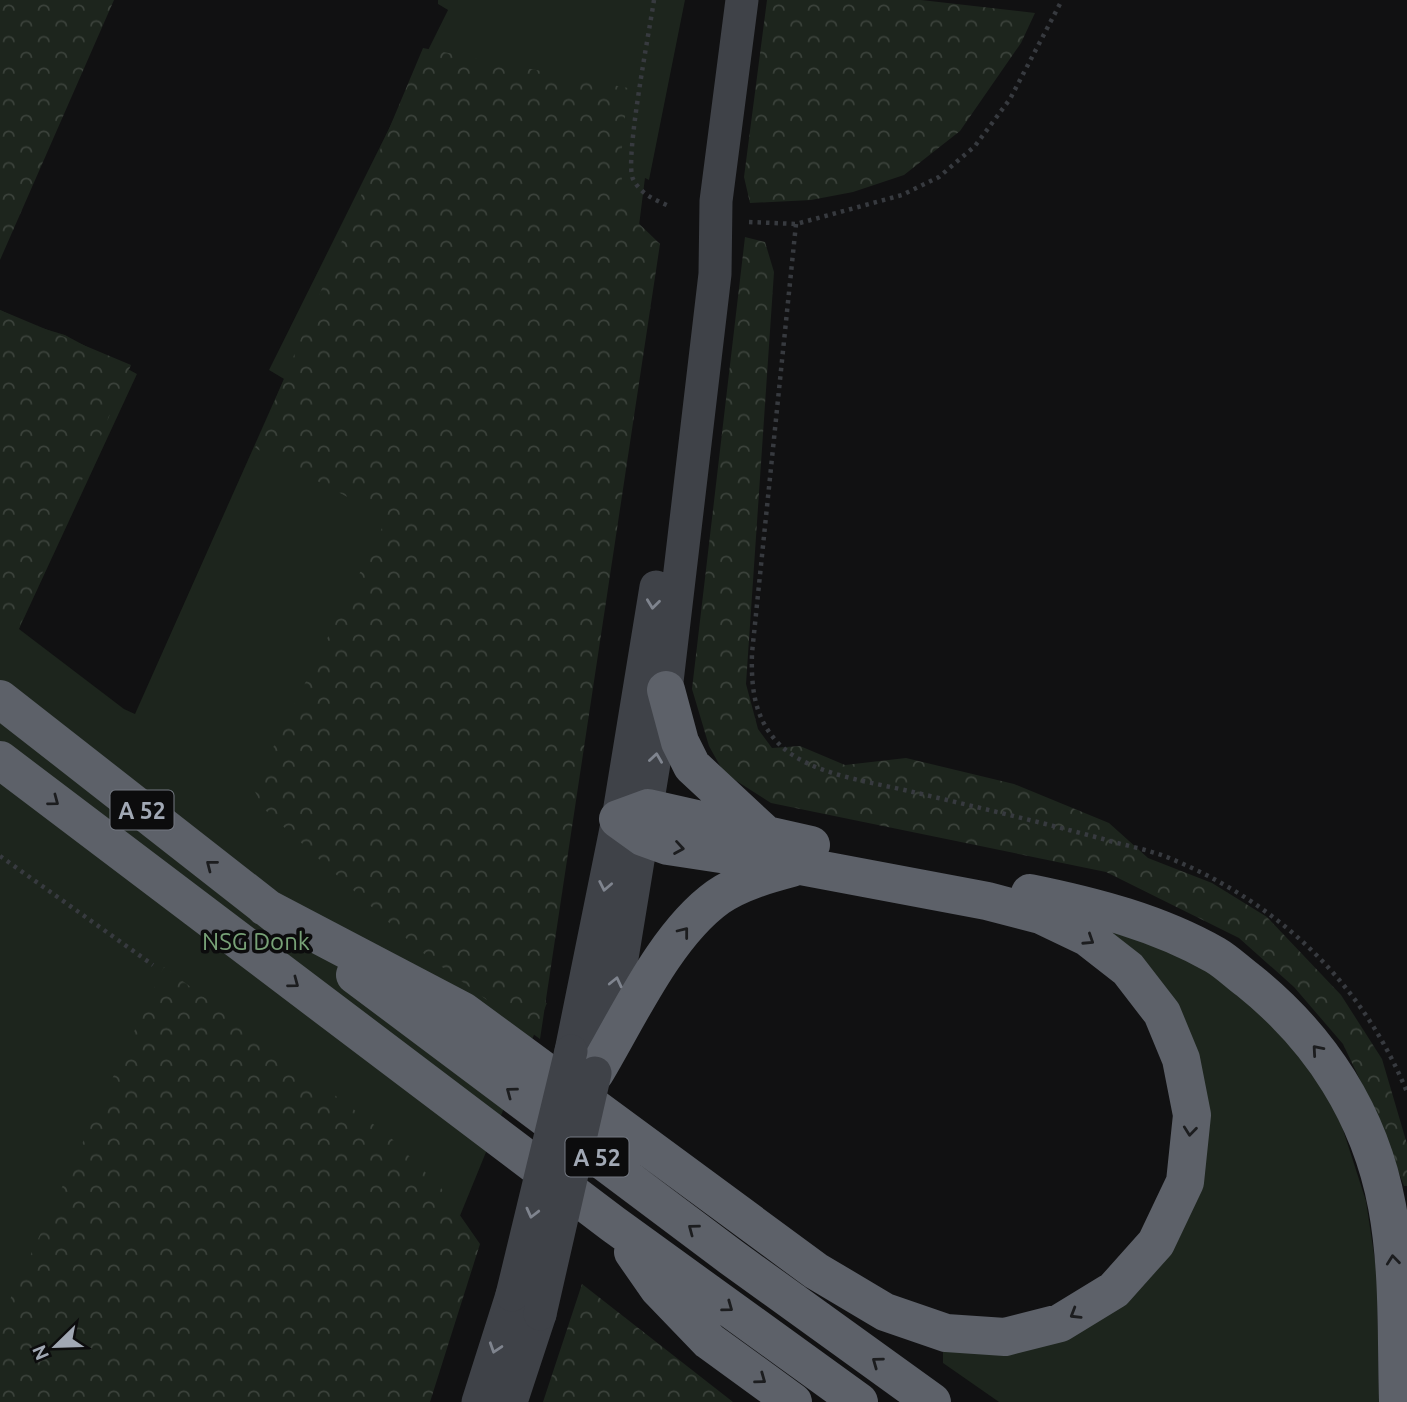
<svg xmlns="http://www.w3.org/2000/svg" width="1407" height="1402" viewBox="0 0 1407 1402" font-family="Ubuntu,sans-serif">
<defs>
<pattern id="forest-crowns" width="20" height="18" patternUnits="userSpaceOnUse" patternTransform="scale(1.75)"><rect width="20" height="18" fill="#1d251d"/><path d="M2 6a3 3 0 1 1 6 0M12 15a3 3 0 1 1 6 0" fill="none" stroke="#3b423b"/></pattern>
</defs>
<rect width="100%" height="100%" fill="#111112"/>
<!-- green -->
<path fill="#1d251d" d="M438,0h247l-36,180 -4,-2 -7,56 -132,764 41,5 -139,340 -408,59v-1092l32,15 33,10 72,39 -118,255 105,80 11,5 149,-335 -15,-9 179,-360 -10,-6z
M1088,913l138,65 88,89 24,47 28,87 11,73 2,128h-380l-56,-39v-11l188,-63 70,-205z"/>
<!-- forest -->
<path fill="url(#forest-crowns)" d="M0,0h114l-114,260z
M767,0h154l114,13 -14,30 -61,88 -56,44 -51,17 -42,8 -61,3 -6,-26z
M423,48l205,40 -8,79 7,45 33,32 -120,795 -121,-89 -155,-141 -11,-21 134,-270 -132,-70z
M745,237l20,5 9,30 -28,412 12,45 14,19 28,-2 45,19 61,-7 108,26 95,39 39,35 64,25 55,34 74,78 41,64 25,85v42h-3l-32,-81 -29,-61 -49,-57 -55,-49 -133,-66 -335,-69 -47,-30 -15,-27 -17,-57z
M0,310l131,55 -112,263 -19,-14z
M164,967l225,169 52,52 39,56 -50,158h-430v-81z
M582,1284l151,118h-190z"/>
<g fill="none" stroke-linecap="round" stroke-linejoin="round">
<!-- path -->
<path stroke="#373a3f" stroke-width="4.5" stroke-dasharray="3.5 5" stroke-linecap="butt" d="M654,0c-4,28 -30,161 -21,179 8,16 23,21 38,28
M749,222l47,2 106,-29 37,-18 36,-31 35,-47 52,-99
M796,224l-44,429c-1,35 2,66 28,92 31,30 92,37 133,47 64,15 127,30 190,47 23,7 49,11 71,21 107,45 189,125 233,232
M0,856l153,109"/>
<!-- secondary -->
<path stroke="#3f4248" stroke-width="33" d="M601,1050l21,-92 44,-268 49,-416 1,-73 26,-201
M571,1051l47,-232 38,-232
M478,1402l34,-107
M511,1402l29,-88"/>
<!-- highway -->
<path stroke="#5d6169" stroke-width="38" d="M666,690l14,52 12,24 71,66
M0,699l285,223
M0,760l613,464 246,178
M618,819l30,-11 163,37
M1030,893c64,13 129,30 185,62 12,7 23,18 34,26 72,58 121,134 138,225 12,64 9,131 11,196
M265,907l198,104 353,260 69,41 61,21 59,4 55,-14 54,-33 42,-47 29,-61 7,-67 -11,-56 -19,-46 -34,-44 -41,-32 -46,-22 -54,-14 -186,-35 -133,-20 -25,-9 -25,-18
M355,975l376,282 201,145
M595,1073c33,-55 70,-138 123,-176 22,-15 48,-22 74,-29
M633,1252l25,36 51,53 84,61"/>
<!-- secondary-bridge -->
<path stroke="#3f4248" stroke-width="33" d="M512,1295l59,-244
M540,1314l55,-241"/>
</g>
<!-- one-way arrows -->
<defs><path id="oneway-chevron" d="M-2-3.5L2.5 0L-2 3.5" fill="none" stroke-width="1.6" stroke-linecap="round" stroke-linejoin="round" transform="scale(1.75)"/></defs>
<g stroke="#7f848e">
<use href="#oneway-chevron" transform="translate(653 604) rotate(97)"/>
<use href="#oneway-chevron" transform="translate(656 758) rotate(-82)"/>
<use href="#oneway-chevron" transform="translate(605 886) rotate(101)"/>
<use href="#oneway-chevron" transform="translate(616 982) rotate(-77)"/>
<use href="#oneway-chevron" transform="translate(532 1213) rotate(104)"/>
<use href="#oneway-chevron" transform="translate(495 1348) rotate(108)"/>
</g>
<g stroke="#1c1d1f">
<use href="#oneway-chevron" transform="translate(54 801) rotate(37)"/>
<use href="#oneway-chevron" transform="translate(679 848) rotate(9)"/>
<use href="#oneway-chevron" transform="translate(211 865) rotate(-142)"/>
<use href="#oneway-chevron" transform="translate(684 932) rotate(-52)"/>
<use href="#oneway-chevron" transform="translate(1089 940) rotate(33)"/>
<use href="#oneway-chevron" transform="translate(294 983) rotate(37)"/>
<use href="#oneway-chevron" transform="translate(1317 1050) rotate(-131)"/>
<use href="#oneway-chevron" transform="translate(511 1092) rotate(-143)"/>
<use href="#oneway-chevron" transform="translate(1190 1131) rotate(96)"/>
<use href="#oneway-chevron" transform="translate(693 1229) rotate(-143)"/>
<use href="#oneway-chevron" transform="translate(1393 1260) rotate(-96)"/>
<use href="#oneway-chevron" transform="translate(728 1307) rotate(36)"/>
<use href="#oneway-chevron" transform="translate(1075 1314) rotate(149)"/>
<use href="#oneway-chevron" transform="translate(877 1362) rotate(-144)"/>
<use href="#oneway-chevron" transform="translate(761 1379) rotate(36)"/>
</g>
<g text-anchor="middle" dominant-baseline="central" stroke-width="7" stroke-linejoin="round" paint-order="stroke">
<!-- shield labels -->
<g fill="#0c0c0d" stroke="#747982" stroke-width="2">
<rect x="110.5" y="790.5" width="63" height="39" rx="5"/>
<rect x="565.5" y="1137.5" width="63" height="39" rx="5"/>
</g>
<g font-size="23" font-weight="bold" fill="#a1a8b4">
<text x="142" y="810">A 52</text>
<text x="597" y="1157">A 52</text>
</g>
<!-- park labels -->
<g font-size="24" fill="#77a176" stroke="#0c0c0d">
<text x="256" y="941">NSG Donk</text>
</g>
</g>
<!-- north arrow -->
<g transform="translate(56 1346) rotate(247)" stroke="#0c0c0d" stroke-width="5" paint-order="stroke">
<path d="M0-5L12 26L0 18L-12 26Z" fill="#a1a8b4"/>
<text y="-10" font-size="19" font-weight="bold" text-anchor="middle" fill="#a1a8b4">N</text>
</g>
</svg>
